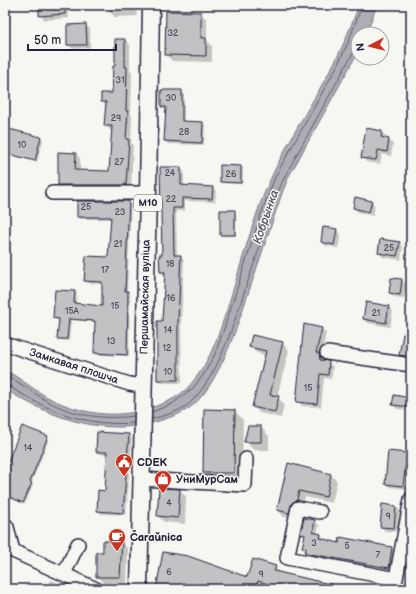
<svg xmlns="http://www.w3.org/2000/svg" width="416" height="594" viewBox="0 0 416 594" font-family="'Balsamiq Sans',sans-serif">
<rect width="100%" height="100%" fill="#f6f6f2"/>
<filter id="ink" filterUnits="userSpaceOnUse"><feTurbulence type="fractalNoise" baseFrequency=".025" numOctaves="2"/><feDisplacementMap in="SourceGraphic" scale="8" xChannelSelector="R" yChannelSelector="G"/><feConvolveMatrix kernelMatrix="1 2 1 2 8 2 1 2 1" color-interpolation-filters="sRGB"/></filter>
<g filter="url(#ink)">
<!-- water -->
<path fill="#adadb3" stroke="#757583" d="M359,5h18l-11,29h-8v18l-69,124 -7,17c-10,31 -21,61 -31,92 -12,35 -30,97 -59,121 -7,6 -18,10 -27,13 -56,20 -113,0 -160,-30v-18l7,3c13,8 25,18 39,25 29,14 61,20 92,11 18,-5 36,-11 48,-26 20,-23 29,-53 38,-81 12,-38 22,-77 37,-114 18,-42 44,-82 66,-122 11,-20 19,-41 27,-62z"/>
<!-- shadow -->
<path fill="#0003" d="M40,5h28l1,13 -24,2 -5,-5z
M110,5h26l1,11 -22,1 -5,-5z
M201,13l6,7v20l5,6v16l-40,-1 -6,-7z
M85,25l5,4v19l-17,1 -5,-4v-19z
M125,40l5,5v25l2,2 -1,43 1,1 -1,27 2,2 -2,44h-67l-5,-4 16,-31 5,4v13l30,1 3,-42h-3l-5,-5 2,-19 -5,-5 11,-7z
M182,91l2,2v29l19,1 2,2 -1,20 -36,-1 -3,-3 2,-32h-3l-2,-2z
M5,129l36,9 2,2 -6,22 -32,-8z
M381,132l5,4 -1,3 4,1 4,4 -2,12 -9,-2 -2,10 -14,-2 -4,-5z
M221,166l20,1 2,1 -1,16 -19,-1 -2,-2z
M181,168l3,4v15l28,1 4,3 -1,11 -30,-1v10h-9l1,45h3l4,4 -3,65 1,58h-20l-4,-3 5,-58 2,-46 -4,-4 -1,-16h3z
M128,202l3,2 -4,88 3,2 -1,62 -32,-1 -2,-2 1,-31 -25,-2 -2,21 -9,-1 -2,-2 2,-18h-4l-2,-2 21,-26 2,2 -1,10 27,3v-23l-16,-1 -2,-2 24,-23 2,-39h-31l-2,-2z
M371,202l4,4 -2,10 -15,-4 -4,-4z
M235,211l1,2v23h-14l-1,-2z
M336,230l5,4 -3,14 -12,-2 -4,-4z
M399,243l4,4 -2,13 -18,-3 -4,-4z
M402,280l4,5 -2,13 -10,-1 -4,-4z
M5,295l4,3 -4,16z
M388,307l5,4 -3,16 -22,-4 -4,-4z
M321,329l5,4 -5,23 2,3v3h5l5,5 -2,12 -7,-1 -3,29 -19,-1 -4,-5z
M411,336v24l-7,-1 -4,-4z
M282,343l7,7 -12,47 7,7 -3,14 -21,-5 -7,-6 13,-51 -9,-3 -7,-6z
M411,399v11l-14,-1 -4,-4z
M235,411l8,9 -1,61h-30l-8,-9z
M261,427l8,9v14h-15l-9,-9z
M128,435l4,3 -6,77 -25,-1 -3,-4 8,-18 2,-37 -8,-1 -3,-3z
M47,437l2,2 -18,45 2,1 -8,19 -20,-8v-24z
M406,454l4,4 -3,31 -17,-2 -4,-4z
M289,465l42,10 6,6 -5,22 -27,-6 -2,10 -8,12 -11,-2 -6,-7z
M159,489l21,1 6,7 -1,27 -21,-2 -6,-6z
M383,505l13,1 4,5 -2,21 -13,-1 -4,-5z
M314,521l5,4 -2,9 4,1 4,4v2l14,3 2,-6 51,10 4,5 -3,19 -83,-15 -4,-4 1,-3 -4,-4 2,-9 -3,-3z
M121,542l7,7 -1,34h-24l-6,-7z
M275,567l7,7 64,15h-75l-6,-2 -1,2h-107l91,-11z
M51,580l20,9h-24z
M369,586l13,3h-13z"/>
<g fill="none" stroke-linecap="round" stroke-linejoin="round">
<!-- shore -->
<path stroke="#5a5a6b" stroke-width="1" d="M5,375c15,7 28,18 42,26 27,15 57,19 87,15
M5,386h4c37,25 79,41 125,37
M152,412l20,-8 21,-16 11,-14 11,-20 9,-25 37,-115 14,-37 61,-109 12,-25 14,-38
M152,419c12,-3 30,-8 39,-17 29,-29 42,-77 55,-115 11,-31 21,-63 32,-95l8,-18 67,-121 5,-2"/>
</g>
<!-- building -->
<path fill="#c2c2c4" stroke="#22223b" d="M39,5h26v9l-26,2z
M166,11l35,1v26h5v18l-41,-1z
M86,24l1,21h-20v-20z
M115,39h10v28h2l-1,44h2l-2,28 3,1 -3,45h-68v-33l18,1 -1,17 34,1 3,-45h-8l2,-24h-5v-9h11l1,-27h2z
M161,90h21v31l21,1 -1,21 -38,-2 2,-34h-5z
M5,128l36,9 -6,24 -30,-8z
M366,128l16,3 -1,6 8,2 -2,13 -9,-2 -2,10 -15,-2z
M220,165l21,1v17l-21,-1z
M160,167h21v18l32,2 -1,12 -30,-1v10h-9l1,47h7l-3,66v59h-21v-59h5l3,-49h-5l-1,-17h3z
M355,197l17,4 -3,11 -16,-4z
M77,201h52l-4,90h3l-1,64 -33,-2 1,-32 -26,-2 -2,20h-10l2,-20 -6,-1 2,-28 20,1 -1,12 28,3v-24l-18,-1 2,-25 22,1 3,-40h-34z
M220,210h15v25h-15z
M323,227l14,2 -3,16 -13,-3z
M380,239l20,3 -3,14 -19,-3z
M391,278l11,1 -2,16 -11,-2z
M366,302l23,4 -3,17 -23,-4z
M304,324l18,4 -6,25h3l1,7 9,1 -1,14 -8,-1 -3,30 -21,-2z
M403,334l8,1v22l-12,-2z
M252,335l31,7 -13,53 9,1 -4,16 -23,-5 14,-56 -17,-4z
M394,395l17,3v9l-19,-2z
M204,409l31,1 -1,63h-31z
M22,426l26,10 -18,46 2,1 -9,20 -18,-8v-26z
M248,426h13v16h-17z
M97,432l32,2 -6,79 -26,-2 1,-21 7,1 2,-39h-11z
M388,451l19,2 -4,33 -18,-2z
M288,463l43,11 -5,23 -27,-6 -2,9 -5,3 -3,10 -12,-3z
M159,488l21,1 -2,29 -21,-2z
M382,504l14,2 -2,22 -14,-1z
M304,518l11,2 -2,12 8,2 -1,4 19,5 1,-6 52,10 -3,21 -84,-15 1,-5 -4,-1 3,-12 -5,-1z
M103,541h19l-2,36h-24v-25h7z
M163,552l25,4 59,21 6,-18 23,7 -2,5 60,14v4h-50l-26,-8 -3,8h-99z"/>
<g fill="none" stroke-linecap="round" stroke-linejoin="round">
<defs>
<path id="minor" d="M52,193h96
M5,344l124,40 14,2
M327,353l84,12
M141,479l104,6 1,-26
M320,512l-22,-4 -11,50 109,21
M5,524l2,3 6,24 83,38
M64,574l14,-30
M394,589l17,-90"/>
<path id="major" d="M139,589l9,-396 3,-188"/>
</defs>
<!-- minor casing -->
<use href="#minor" stroke="#22223b" stroke-width="16"/>
<!-- major casing -->
<use href="#major" stroke="#22223b" stroke-width="19"/>
<!-- path -->
<path stroke="#22223b" stroke-width="2" stroke-dasharray="1 3" stroke-linecap="butt" d="M107,584l11,5"/>
<!-- minor -->
<use href="#minor" stroke="#f6f6f2" stroke-width="13"/>
<!-- major -->
<use href="#major" stroke="#f6f6f2" stroke-width="16"/>
</g>
</g>
<!-- icons -->
<defs>
<symbol id="civic-pin" viewBox="-11 -11 22 30"><path d="M0 17L-7.5 6A9.5 9.5 0 1 1 7.5 6Z" fill="#c8321e" stroke="#f6f6f2"/><path d="M-.6-6.5H3V-4.5H.6V-3L4-1V1h2V6H-6V1h2V-1L-.6-3ZM-1.2 2.5V6h2.4V2.5Z" fill="#fff"/></symbol>
<symbol id="shop-pin" viewBox="-11 -11 22 30"><path d="M0 17L-7.5 6A9.5 9.5 0 1 1 7.5 6Z" fill="#c8321e" stroke="#f6f6f2"/><path d="M-5-2.5h2.3a2.7 3.5 0 0 1 5.4 0H5L5.5 6h-11ZM-1.5-2.5h3a1.5 2.3 0 0 0-3 0Z" fill="#fff"/></symbol>
<symbol id="cafe-pin" viewBox="-11 -11 22 30"><path d="M0 17L-7.5 6A9.5 9.5 0 1 1 7.5 6Z" fill="#c8321e" stroke="#f6f6f2"/><path d="M-5.5-4.5H6V0H3Q3 3.5 0 3.5H-2.5Q-5.5 3.5-5.5 0ZM3-3.2v2h1.7v-2ZM-6 4.5H4V6H-6Z" fill="#fff"/></symbol>
</defs>
<g fill-rule="evenodd">
<use href="#civic-pin" x="114" y="452" width="20" height="27"/>
<use href="#shop-pin" x="153" y="469" width="20" height="27"/>
<use href="#cafe-pin" x="107" y="527" width="20" height="27"/>
</g>
<g text-anchor="middle" dominant-baseline="central" stroke-width="3" stroke-linejoin="round" paint-order="stroke">
<!-- number labels -->
<g font-size="9" fill="#4a4a5d">
<text x="173" y="33">32</text>
<text x="120" y="80">31</text>
<text x="171" y="98">30</text>
<text x="116" y="118">29</text>
<text x="184" y="132">28</text>
<text x="22" y="145">10</text>
<text x="119" y="162">27</text>
<text x="170" y="173">24</text>
<text x="231" y="174">26</text>
<text x="171" y="199">22</text>
<text x="86" y="207">25</text>
<text x="120" y="212">23</text>
<text x="118" y="244">21</text>
<text x="389" y="248">25</text>
<text x="170" y="264">18</text>
<text x="105" y="270">17</text>
<text x="171" y="298">16</text>
<text x="115" y="306">15</text>
<text x="72" y="311">15А</text>
<text x="376" y="313">21</text>
<text x="168" y="330">14</text>
<text x="111" y="341">13</text>
<text x="167" y="348">12</text>
<text x="168" y="372">10</text>
<text x="308" y="388">15</text>
<text x="28" y="448">14</text>
<text x="169" y="503">4</text>
<text x="388" y="516">9</text>
<text x="314" y="543">3</text>
<text x="347" y="546">5</text>
<text x="378" y="555">7</text>
<text x="169" y="572">6</text>
<text x="261" y="574">9</text>
</g>
<!-- shield labels -->
<rect fill="#f6f6f2" stroke="#626272" stroke-width="1" x="134" y="195" width="28" height="16" rx="3"/>
<g font-size="10" font-weight="bold" fill="#22223b">
<text x="148" y="203">М10</text>
</g>
<!-- street labels -->
<g font-size="11" fill="#22223b" stroke="#f6f6f2">
<text transform="translate(145 297) rotate(-89)">Першамайская вуліца</text>
<text transform="translate(74 366) rotate(18)">Замкавая плошча</text>
</g>
<!-- poi labels -->
<g font-size="11" font-weight="bold" fill="#22223b" stroke="#f6f6f2" text-anchor="start">
<text x="137" y="462">CDEK</text>
<text x="176" y="479">УниМурСам</text>
<text x="130" y="537">Čaraŭnica</text>
</g>
<!-- water labels -->
<g font-size="12" font-style="italic" fill="#535365" stroke="#f6f6f2">
<text transform="translate(266 217) rotate(-71)">Кобрынка</text>
</g>
</g>
<!-- margin -->
<rect width="416" height="594" fill="none" stroke="#f6f6f2" stroke-width="20"/>
<rect x="10" y="10" width="396" height="574" fill="none" stroke="#22223b" stroke-width="1.5" filter="url(#ink)"/>
<!-- north arrow -->
<g transform="translate(370 46) rotate(263)"><circle r="19" fill="#f6f6f2" stroke="#a1a1a9"/>
<path d="M0-3L7 15L0 10L-7 15Z" fill="#c8321e"/>
<text y="-6" font-size="11" font-weight="bold" text-anchor="middle" fill="#22223b">N</text>
</g>
<!-- scale -->
<path d="M28 44v6h88v-6" fill="none" stroke="#22223b" stroke-width="2"/>
<text x="34" y="44" font-size="12" fill="#22223b" stroke="#f6f6f2" stroke-width="3" paint-order="stroke">50 m</text>
</svg>
